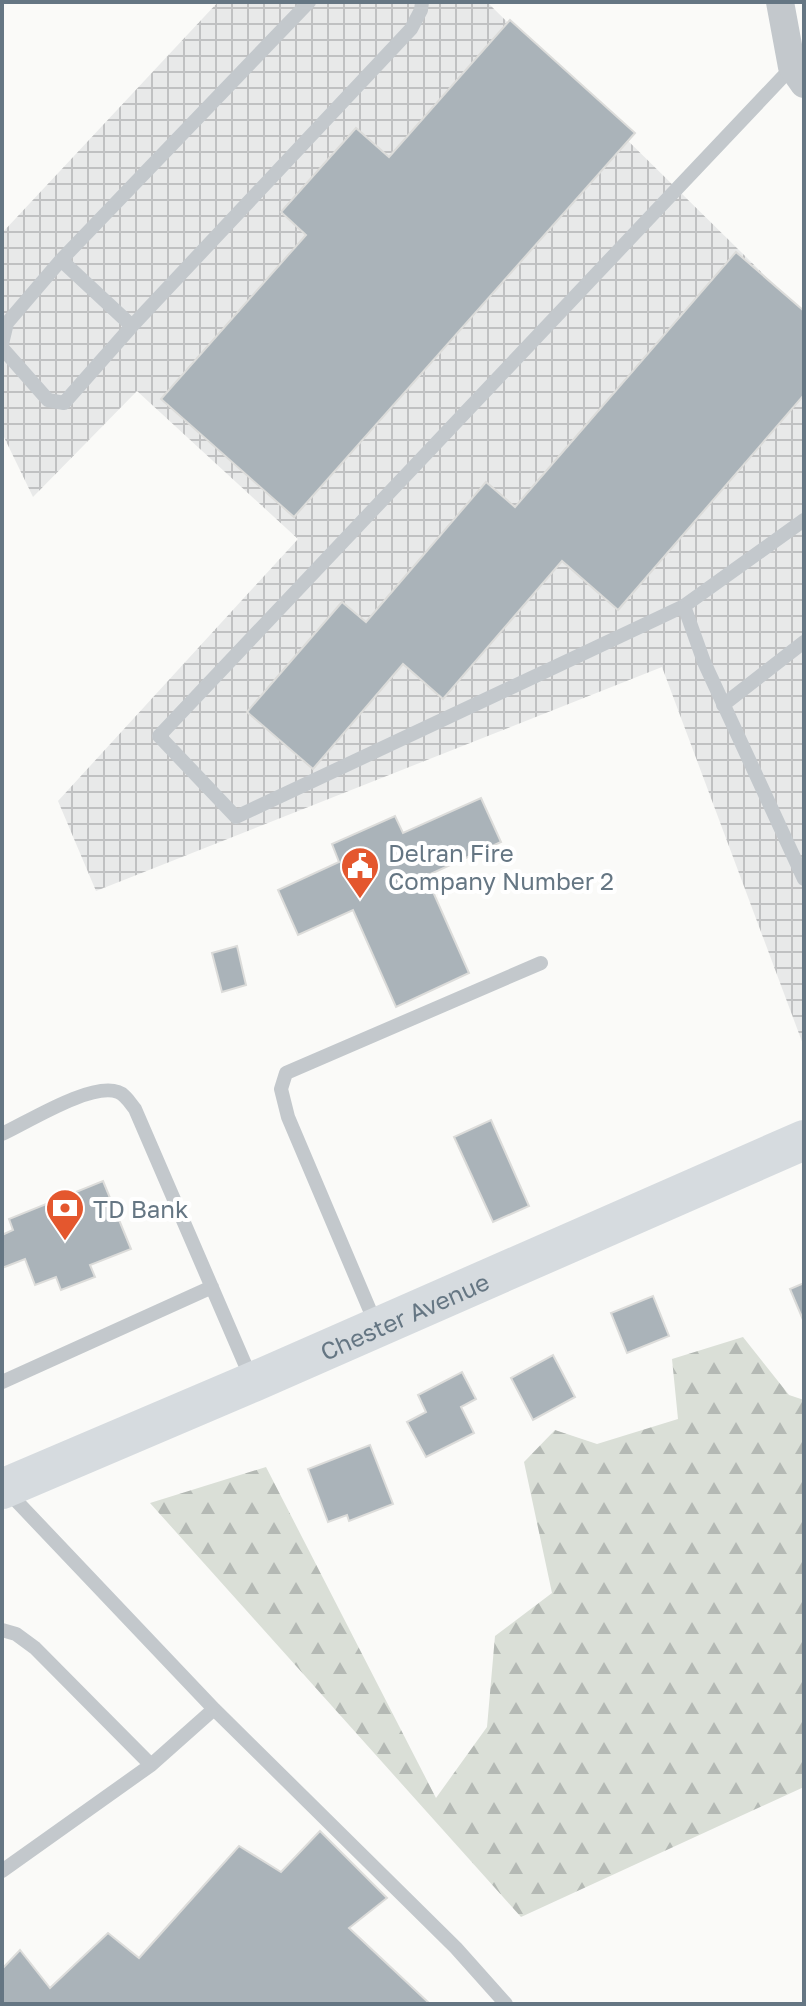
<svg xmlns="http://www.w3.org/2000/svg" width="806" height="2006" viewBox="0 0 806 2006" font-family="'Golos Text',sans-serif">
<defs>
<pattern id="industrial-grid" width="8" height="8" patternUnits="userSpaceOnUse" patternTransform="scale(2)"><rect width="8" height="8" fill="#e8e9e9"/><path d="M0 4h8M4 0v8" fill="none" stroke="#c0c1c2"/></pattern>
<pattern id="forest-firs" width="22" height="20" patternUnits="userSpaceOnUse" patternTransform="scale(2)"><rect width="22" height="20" fill="#dadfd7"/><path d="M5 1l3.5 6h-7zM16 11l3.5 6h-7z" fill="#b4b9b4"/></pattern>
</defs>
<rect width="100%" height="100%" fill="#fafaf8"/>
<!-- industrial -->
<path fill="url(#industrial-grid)" d="M218,2h269l317,312v733l-142,-380 -566,224 -38,-90 240,-262 -161,-148 -104,106 -31,-64v-200z"/>
<!-- forest -->
<path fill="url(#forest-firs)" d="M743,1337l46,58 15,5v387l-283,130 -371,-414 116,-36 170,331 51,-71 8,-91 57,-43 -28,-131 31,-32 42,14 81,-25 -6,-60z"/>
<!-- building -->
<path fill="#aab3b9" stroke="#dcdcda" stroke-width="2" d="M510,20l125,113 -341,384 -133,-118 145,-164 -25,-23 75,-84 33,29z
M736,252l68,59v84l-186,215 -56,-49 -119,138 -40,-35 -90,105 -66,-57 95,-110 24,20 120,-140 29,25z
M481,798l20,44 -75,34 43,97 -73,34 -43,-97 -55,25 -20,-45 61,-28 -7,-18 63,-28 8,17z
M237,946l9,39 -24,7 -10,-39z
M491,1120l38,86 -36,16 -39,-85z
M103,1181l28,68 -41,16 5,12 -34,13 -5,-13 -21,8 -10,-26 -23,9v-33l11,-5 -4,-11z
M804,1283v39l-14,-33z
M653,1296l16,40 -42,17 -16,-40z
M553,1355l22,42 -42,23 -22,-42z
M462,1372l14,27 -15,8 13,26 -48,24 -19,-35 19,-10 -8,-17z
M370,1445l23,59 -44,17 -2,-6 -19,7 -20,-53z
M320,1831l67,67 -38,30 81,76h-428v-35l18,-19 30,38 58,-55 31,25 100,-112 42,26z"/>
<g fill="none" stroke-linecap="round" stroke-linejoin="round">
<!-- lane -->
<path stroke="#c3c8cc" stroke-width="14" d="M309,2l-248,258 71,66 279,-297 10,-19 1,-8
M2,344l5,-21 54,-63
M2,348l46,52 16,3 68,-77
M804,520l-120,86 20,56 100,217
M684,606l-448,211 -77,-81 635,-671
M723,705l81,-63
M2,1134c26,-12 89,-52 116,-42 7,2 12,11 17,17l116,269
M377,1327l-89,-210 -7,-28 5,-16 255,-110
M2,1382l210,-95
M2,1630l14,4 19,14 116,117
M214,1709l242,239 50,56
M2,1871l149,-106 63,-56 -207,-218"/>
<!-- street -->
<path stroke="#c3c8cc" stroke-width="28" d="M780,2l12,65 12,17"/>
<!-- secondary -->
<path stroke="#d6dbdf" stroke-width="40" id="s1" d="M2,1489l251,-107 551,-242"/>
</g>
<!-- icons -->
<defs>
<symbol id="civic-pin" viewBox="-11 -11 22 30"><path d="M0 17L-7.5 6A9.5 9.5 0 1 1 7.5 6Z" fill="#e4572e" stroke="#fff"/><path d="M-.6-6.5H3V-4.5H.6V-3L4-1V1h2V6H-6V1h2V-1L-.6-3ZM-1.2 2.5V6h2.4V2.5Z" fill="#fff"/></symbol>
<symbol id="bank-pin" viewBox="-11 -11 22 30"><path d="M0 17L-7.5 6A9.5 9.5 0 1 1 7.5 6Z" fill="#e4572e" stroke="#fff"/><path d="M-6-4H6V4H-6ZM0-2.3a2.3 2.3 0 1 0 0 4.6a2.3 2.3 0 1 0 0-4.6Z" fill="#fff"/></symbol>
</defs>
<g fill-rule="evenodd">
<use href="#civic-pin" x="338" y="844" width="44" height="60"/>
<use href="#bank-pin" x="43" y="1186" width="44" height="60"/>
</g>
<g text-anchor="middle" dominant-baseline="central" stroke-width="8" stroke-linejoin="round" paint-order="stroke">
<!-- poi labels -->
<g font-size="24" fill="#657683" stroke="#fff" text-anchor="start">
<text x="388" y="852">Delran Fire<tspan x="388" dy="28">Company Number 2</tspan></text>
<text x="93" y="1208">TD Bank</text>
</g>
<!-- street labels -->
<g font-size="24" fill="#657683" stroke="#fff">
<text stroke="none"><textPath href="#s1" startOffset="438">Chester Avenue</textPath></text>
</g>
</g>
<!-- border -->
<rect width="806" height="2006" fill="none" stroke="#657683" stroke-width="8"/>
</svg>
